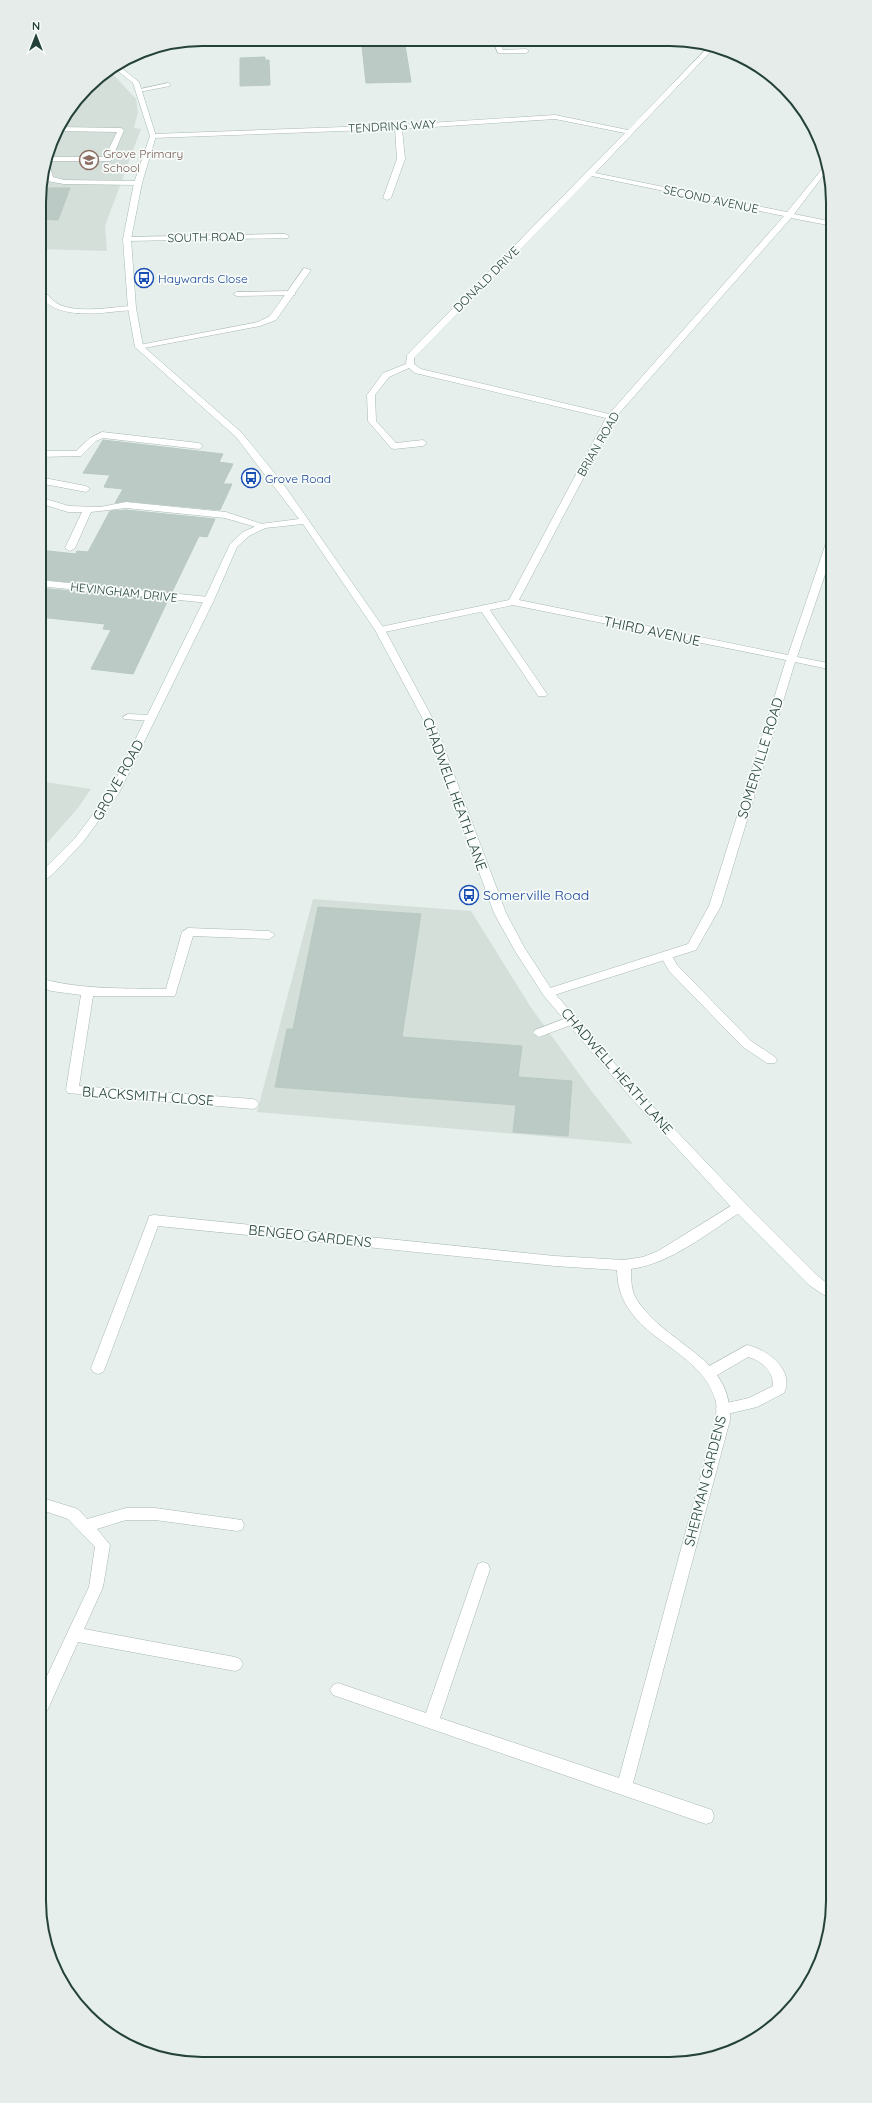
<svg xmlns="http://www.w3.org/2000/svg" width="872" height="2103" viewBox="0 0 872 2103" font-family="Quicksand,sans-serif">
<rect width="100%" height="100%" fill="#e6efeb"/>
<!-- built -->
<path fill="#d4dfda" d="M109,70l27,29 2,13 -4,16 7,1 -36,97 2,25 -68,-2v-58l17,-61 38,-50z
M39,781l52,8 -13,19 -39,44z
M313,899l158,12 59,95 60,83 43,55 -376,-32z"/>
<!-- building -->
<path fill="#bbcac4" stroke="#b8c9c2" d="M405,45l6,37 -45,1 -4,-37z
M265,57v3h4l1,25 -30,1v-28z
M40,188h30l-12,32 -19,-1z
M103,440l120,14 -4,8 14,2 -10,20h9l-12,26 -94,-9 -11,2 8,-14 -19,-2 6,-12 -27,-2z
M126,510l89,9 -8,18 -8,-1 -27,56 -133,-13v-29l37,4 1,-3 11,1 22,-41z
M39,588l129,12 -35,74 -42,-5 20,-39 -8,-1 2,-5 -66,-7z
M318,907l103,7 -19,123 120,9 -4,31 54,4 -4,55 -55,-4 3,-27 -241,-18 12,-58h6z"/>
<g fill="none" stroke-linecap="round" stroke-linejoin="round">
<defs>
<path id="lane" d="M168,83l2,1v2l-31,6 -3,-2z
M58,127l63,1 3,2 -13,31h-64l2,-4h56l12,-25 -61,-1z
M46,165l4,2 3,10 11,3 74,1 4,2 -4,2 -74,-1 -17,-3 -3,-8z
M292,291h3v4l-58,1 -4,-2 4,-2z
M102,432l97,11 4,3 -4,3 -96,-11 -7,3 -15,15 -42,1v-6h37l14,-13z
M39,477l47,9 4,3 -4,3 -47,-9z
M39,497l30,9 31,1 26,-5 100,10 42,14 -5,3 -38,-11 -99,-10 -35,4 -16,36 -5,3 -5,-3 17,-36h-14l-29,-9z
M484,605l3,1 60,88 -1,2h-8l-1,-2 -58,-86z
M128,714l23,1 5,3 -5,3 -27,-2 -1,-2z
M666,951l4,1 7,13 74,76 24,16 2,3 -2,3h-8l-24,-16 -74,-76 -9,-16z
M572,1016l4,1 2,3 -2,3 -37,14 -6,-4 2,-3z
M747,1345c20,4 48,25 37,48l-27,14 -34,8 -5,-2 -2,-4 2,-4 31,-7 24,-12c1,-14 -12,-26 -25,-29l-34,20 -5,2 -5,-2 -2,-4 2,-4z"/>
<path id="street" d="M493,41h6l4,9 23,-1 3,2 -3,2h-28z
M710,45l5,2 -120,126 192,39 41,-50 1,6 -35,46 39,8v4l-42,-8 -176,200 -96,182 269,55 40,-118 5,-3v17l-36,106 36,7v6l-38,-8 -74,244 -25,44 -148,47 -6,-4 2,-3 144,-46 21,-38 77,-246 -273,-55 -133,28 -3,-1v-4l3,-1 129,-27 97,-182 -191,-45 -6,-5 -20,9 -14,18 1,26 20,22 27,-3 4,3 -4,3 -29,3 -3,-1 -23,-27 -1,-26 16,-22 23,-9 1,-9 218,-222 -70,-14 -153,10 3,30 -14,39 -4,2 -4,-2 14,-39 -2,-30 -242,9 -3,-2 3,-2 245,-9 157,-10 73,15zM592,176l192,40 -175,198 -188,-45 -7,-5v-6z
M285,234l4,2 -1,2 -161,3 -4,-2 4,-2z
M304,268l7,2 -35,50 -16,6 -121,23 -4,-2 4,-2 119,-23 12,-6z
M39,289c7,2 12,11 19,15 21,10 52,3 74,2l4,2 -4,2c-29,2 -71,12 -93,-14z
M39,580l170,17 5,3 -5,3 -170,-17z
M188,928l81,3 6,4 -6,4 -76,-3 -18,60h-82l-14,90 174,13 4,2 2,3 -2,3 -4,2 -185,-16 -2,-3 15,-95 -30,-4 -12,-5v-8c42,12 84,10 127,11l16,-57z
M739,1201l5,1 1,4 -1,4c-36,22 -71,53 -113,59 0,8 0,17 3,25 3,8 10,15 16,22 33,34 82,48 80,104l-97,363 79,27 2,6 -2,6 -6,2 -373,-129 -3,-5 3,-5 5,-2 88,30 50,-144 2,-5 5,-2 5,2 2,5 -50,149 179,60 97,-358c0,-6 1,-13 0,-18 -15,-58 -98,-62 -99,-132l-62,-4 -397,-40 -53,142 -2,4 -5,2 -5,-2 -2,-4 57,-148 1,-4 5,-1 401,41 69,4 19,-3 15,-6z
M39,1497l39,12 9,10 39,-11h29l87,12 2,5 -2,5 -5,1 -82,-11h-29l-29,9 13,16 -7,42 -19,42 151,28 5,2 3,5 -3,5 -5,2 -157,-29 -31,69 -8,2v-20l50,-106 6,-40 -27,-28 -29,-10z"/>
<path id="secondary" d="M118,65l21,17 17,54 -14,47 -11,56 5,69 7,38 99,87 42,52 101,145 49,91 72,192 18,34 28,43 88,103 104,109 75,75 14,11v13l-24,-16 -75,-75 -102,-111 -88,-103 -29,-45 -21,-38 -70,-192 -49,-91 -72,-106 -38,4 -16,8 -12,11 -23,53 -95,193 -36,49 -29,31 -15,12v-11l37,-37 33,-44 95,-193 26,-56 13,-12 17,-8 39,-5 -63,-82 -101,-90 -7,-39 -5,-69 11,-56 16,-47 -17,-53 -19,-15z"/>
</defs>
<!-- lane casing -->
<use href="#lane" stroke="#a8b8b2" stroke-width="1"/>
<!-- street casing -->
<use href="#street" stroke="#a8b8b2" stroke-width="1"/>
<!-- secondary casing -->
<use href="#secondary" stroke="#a4bbb3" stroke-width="1"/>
<!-- lane -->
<use href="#lane" fill="#fff" fill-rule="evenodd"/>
<!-- street -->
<use href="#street" fill="#fff" fill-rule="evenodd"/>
<!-- secondary -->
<use href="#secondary" fill="#fff" fill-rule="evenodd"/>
</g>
<!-- icons -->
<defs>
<symbol id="school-ring" viewBox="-11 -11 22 22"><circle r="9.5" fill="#f7fbf9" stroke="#8d6e63" stroke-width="1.5"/><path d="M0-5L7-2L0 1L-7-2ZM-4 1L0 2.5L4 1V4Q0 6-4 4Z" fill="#8d6e63"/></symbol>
<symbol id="bus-ring" viewBox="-11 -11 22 22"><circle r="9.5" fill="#f7fbf9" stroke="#1a4fb4" stroke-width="1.5"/><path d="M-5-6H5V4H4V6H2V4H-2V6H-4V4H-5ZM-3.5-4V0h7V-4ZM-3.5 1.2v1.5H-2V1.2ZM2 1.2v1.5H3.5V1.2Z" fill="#1a4fb4"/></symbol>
</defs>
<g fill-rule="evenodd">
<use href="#school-ring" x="78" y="149" width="22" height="22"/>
<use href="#bus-ring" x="133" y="267" width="22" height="22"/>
<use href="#bus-ring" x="240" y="467" width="22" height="22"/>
<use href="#bus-ring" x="458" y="884" width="22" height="22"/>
</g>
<g text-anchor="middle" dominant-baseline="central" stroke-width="3.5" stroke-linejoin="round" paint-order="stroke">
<!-- far-street labels -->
<g font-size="12" fill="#24423a" stroke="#f7fbf9">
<text transform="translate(392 126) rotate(-3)">TENDRING WAY</text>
<text transform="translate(711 199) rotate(12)">SECOND AVENUE</text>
<text transform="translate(206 237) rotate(-1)">SOUTH ROAD</text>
<text transform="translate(486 279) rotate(-45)">DONALD DRIVE</text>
<text transform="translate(598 444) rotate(-60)">BRIAN ROAD</text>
<text transform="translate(124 592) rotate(6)">HEVINGHAM DRIVE</text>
</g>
<!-- far-education labels -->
<g font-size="12" fill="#785e54" stroke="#f7fbf9" text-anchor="start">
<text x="103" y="153">Grove Primary<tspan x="103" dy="14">School</tspan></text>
</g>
<!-- far-transit labels -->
<g font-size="12" fill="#164399" stroke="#f7fbf9" text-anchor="start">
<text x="158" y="278">Haywards Close</text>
<text x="265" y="478">Grove Road</text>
</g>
<!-- street labels -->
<g font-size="14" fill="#24423a" stroke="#f7fbf9">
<text transform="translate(652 631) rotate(12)">THIRD AVENUE</text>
<text transform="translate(760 758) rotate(-73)">SOMERVILLE ROAD</text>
<text transform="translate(118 780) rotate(-61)">GROVE ROAD</text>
<text transform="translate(455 794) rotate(70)">CHADWELL HEATH LANE</text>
<text transform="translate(617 1071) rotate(49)">CHADWELL HEATH LANE</text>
<text transform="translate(148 1096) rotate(4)">BLACKSMITH CLOSE</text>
<text transform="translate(310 1236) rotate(6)">BENGEO GARDENS</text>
<text transform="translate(705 1481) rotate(-76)">SHERMAN GARDENS</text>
</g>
<!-- transit labels -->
<g font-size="14" fill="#164399" stroke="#f7fbf9" text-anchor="start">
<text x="483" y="895">Somerville Road</text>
</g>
</g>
<!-- crop -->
<path d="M0 0H872V2103H0ZM202 46H670A156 156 0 0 1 826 202V1901A156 156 0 0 1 670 2057H202A156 156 0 0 1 46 1901V202A156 156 0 0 1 202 46Z" fill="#e6ecea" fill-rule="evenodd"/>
<path fill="none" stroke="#24423a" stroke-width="2" d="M202 46H670A156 156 0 0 1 826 202V1901A156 156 0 0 1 670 2057H202A156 156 0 0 1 46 1901V202A156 156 0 0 1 202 46Z"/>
<!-- north arrow -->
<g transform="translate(36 36)" stroke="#f7fbf9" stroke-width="3" paint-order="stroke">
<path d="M0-3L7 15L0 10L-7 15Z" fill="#24423a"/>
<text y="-6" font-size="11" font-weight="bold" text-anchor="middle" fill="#24423a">N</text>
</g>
</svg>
